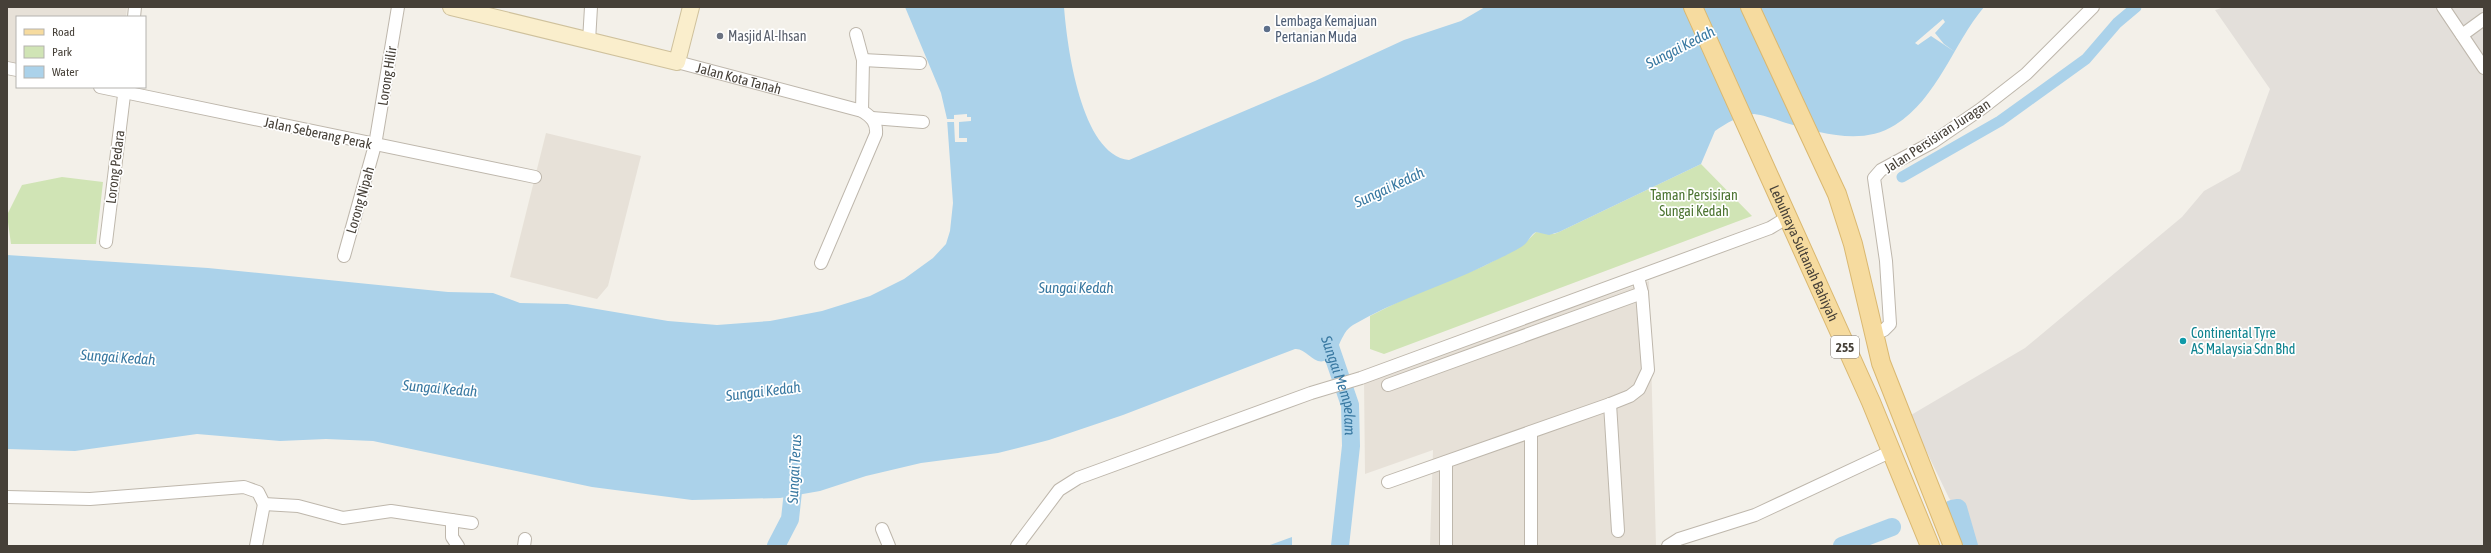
<svg xmlns="http://www.w3.org/2000/svg" width="2491" height="553" viewBox="0 0 2491 553" font-family="'Asap Condensed',sans-serif">
<rect width="100%" height="100%" fill="#f3f0e9"/>
<!-- residential -->
<path fill="#e7e1d8" d="M7,7h120l-1,10h-109v47l-10,-2z
M546,133l95,23 -33,130 -11,13 -87,-22z
M1649,281l7,265h-226l3,-96 -68,24 -1,-94z"/>
<!-- industrial -->
<path fill="#e3dfda" d="M2225,7h259v539h-506l-12,-24 -17,-24 -30,-62 -8,-21 114,-67 157,-131 22,-26 36,-20 30,-82 -55,-79z"/>
<!-- green -->
<path fill="#d0e4b5" d="M1701,164l51,52 -368,138 -14,-5v-33l34,-17 80,-33 39,-21 13,-13 18,2 5,-2z
M62,177l41,5 -7,62h-85l-4,-29 15,-30z"/>
<!-- water -->
<path fill="#abd2ea" d="M905,7h159c3,39 17,148 65,153l186,-79 89,-41 57,-19 24,-14h499c-31,37 -46,91 -89,118 -33,21 -74,8 -109,-2 -9,-3 -22,-8 -32,-9 -13,0 -29,10 -39,17l-14,33 -142,68 -10,3 -13,-3c-6,3 -7,9 -12,13 -8,6 -30,16 -40,21 -43,21 -89,34 -131,59 -14,8 -13,31 -29,36 -11,3 -18,-13 -29,-12l-172,66 -74,25 -51,13 -77,10 -55,13 -46,15 -40,7 -88,2 -100,-13 -219,-46 -47,-2 -46,2 -83,-7 -122,17 -68,-2v-194l201,13 240,24 45,1 27,10 47,1 101,17 49,4 53,-4 52,-10 48,-15 34,-17 29,-21 13,-14 4,-13 3,-28 -6,-84 -6,-26z
M1292,537v9h-25z"/>
<!-- pier -->
<path fill="#f3f0e9" d="M1943,19l2,3 -10,11 9,11 11,8 -24,-16 -13,9 -3,-2z
M967,114v3h4v4l-12,1v16h8v4h-12l-1,-20h-7v-3h7v-4z"/>
<g fill="none" stroke-linecap="round" stroke-linejoin="round">
<!-- canal -->
<path stroke="#abd2ea" stroke-width="11" d="M1902,177l98,-56 86,-62 31,-36 19,-16"/>
<!-- river -->
<g stroke="#abd2ea" stroke-width="18">
<path id="s1" d="M1325,332l25,73 1,41 -11,100"/>
<path d="M1952,509l6,-1 11,38"/>
<path d="M776,546l14,-27 5,-46"/>
<path d="M1842,546l50,-19"/>
</g>
<defs>
<g id="street">
<path d="M2443,7l41,61"/>
<path d="M134,17l1,-10"/>
<path d="M856,34l7,26 -1,51"/>
<path d="M2462,35l22,-16"/>
<path d="M589,41l2,-34"/>
<path d="M863,60l57,3"/>
<path id="s2" d="M677,62l185,49c10,6 15,12 14,23l-55,129"/>
<path d="M7,68l10,2"/>
<path d="M100,87l435,90"/>
<path d="M872,118l51,4"/>
<path d="M106,242l19,-155"/>
<path d="M344,256l31,-111 23,-138"/>
<path d="M1873,335l11,-5 6,-6 -4,-63 -12,-83 7,-8 52,-28 48,-33 45,-35 67,-67"/>
<path d="M1388,385l254,-92"/>
<path d="M1610,404l8,127"/>
<path d="M1531,432v114"/>
<path d="M1388,482l222,-78 20,-8 9,-7 9,-19 -6,-77 -4,-16"/>
<path d="M7,497l83,2 154,-12 14,5 6,12 34,2 45,12 48,-7 81,12"/>
<path d="M452,520v17l6,9"/>
<path d="M882,529l7,17"/>
<path d="M256,546l8,-42"/>
<path d="M524,546l1,-7"/>
<path d="M1017,546l42,-56 19,-12 233,-85 50,-15 409,-150 18,-11"/>
<path d="M1446,546v-84"/>
<path d="M1668,546l11,-7 76,-24 137,-64"/>
</g>
<path id="secondary" d="M451,7l226,55 14,-55"/>
<g id="primary">
<path id="s3" d="M1693,7l178,395 59,144"/>
<path d="M1750,7l87,187 16,50 28,119 72,183"/>
</g>
</defs>
<!-- street casing -->
<use href="#street" stroke="#beb7ac" stroke-width="14"/>
<!-- secondary casing -->
<use href="#secondary" stroke="#cfc19c" stroke-width="18"/>
<!-- primary casing -->
<use href="#primary" stroke="#dab870" stroke-width="20"/>
<!-- street -->
<use href="#street" stroke="#fff" stroke-width="12"/>
<!-- secondary -->
<use href="#secondary" stroke="#faeecc" stroke-width="16"/>
<!-- primary -->
<use href="#primary" stroke="#f6db9f" stroke-width="18"/>
</g>
<!-- markers -->
<circle fill="#5c6f8a" stroke="#fff" stroke-width="1.5" cx="1267" cy="29" r="4"/>
<circle fill="#6b7280" stroke="#fff" stroke-width="1.5" cx="720" cy="36" r="4"/>
<circle fill="#0f9aa8" stroke="#fff" stroke-width="1.5" cx="2183" cy="341" r="4"/>
<g text-anchor="middle" dominant-baseline="central" stroke-width="3.5" stroke-linejoin="round" paint-order="stroke">
<!-- shield labels -->
<rect fill="#fff" stroke="#7e7974" stroke-width="1" x="1831" y="336" width="28" height="22" rx="3"/>
<g font-size="13" font-weight="bold" fill="#464038">
<text x="1845" y="347">255</text>
</g>
<!-- service labels -->
<g font-size="14" fill="#4e5e75" stroke="#fff" text-anchor="start">
<text x="1275" y="21">Lembaga Kemajuan<tspan x="1275" dy="16">Pertanian Muda</tspan></text>
</g>
<!-- worship labels -->
<g font-size="14" fill="#5b616d" stroke="#fff" text-anchor="start">
<text x="728" y="36">Masjid Al-Ihsan</text>
</g>
<!-- street labels -->
<g font-size="14" fill="#464038" stroke="#fff">
<text transform="translate(387 76) rotate(-81)">Lorong Hilir</text>
<text stroke="none"><textPath href="#s2" startOffset="64">Jalan Kota Tanah</textPath></text>
<text transform="translate(318 133) rotate(12)">Jalan Seberang Perak</text>
<text transform="translate(1937 136) rotate(-33)">Jalan Persisiran Juragan</text>
<text transform="translate(115 167) rotate(-83)">Lorong Pedara</text>
<text transform="translate(360 200) rotate(-74)">Lorong Nipah</text>
<text stroke="none"><textPath href="#s3" startOffset="270">Lebuhraya Sultanah Bahiyah</textPath></text>
</g>
<!-- park labels -->
<g font-size="14" fill="#4b7330" stroke="#fff">
<text x="1694" y="195">Taman Persisiran<tspan x="1694" dy="16">Sungai Kedah</tspan></text>
</g>
<!-- culture labels -->
<g font-size="14" fill="#0d838f" stroke="#fff" text-anchor="start">
<text x="2191" y="333">Continental Tyre<tspan x="2191" dy="16">AS Malaysia Sdn Bhd</tspan></text>
</g>
<!-- water labels -->
<g font-size="15" font-style="italic" fill="#3878a1" stroke="#fff">
<text transform="translate(1680 47) rotate(-27)">Sungai Kedah</text>
<text transform="translate(1389 187) rotate(-25)">Sungai Kedah</text>
<text x="1076" y="287">Sungai Kedah</text>
<text transform="translate(118 357) rotate(4)">Sungai Kedah</text>
<text stroke="none"><textPath href="#s1" startOffset="56">Sungai Mempelam</textPath></text>
<text transform="translate(440 388) rotate(5)">Sungai Kedah</text>
<text transform="translate(763 391) rotate(-7)">Sungai Kedah</text>
<text transform="translate(794 469) rotate(-87)">Sungai Terus</text>
</g>
</g>
<!-- border -->
<rect width="2491" height="553" fill="none" stroke="#464038" stroke-width="16"/>
<!-- legend -->
<rect x="16" y="16" width="130" height="72" fill="#ffffff" stroke="#b5b3af"/>
<rect x="24" y="29" width="20" height="6" fill="#f6db9f" stroke="#b5b3af"/>
<text x="52" y="36" font-size="12" fill="#464038">Road</text>
<rect x="24" y="46" width="20" height="12" fill="#d0e4b5" stroke="#b5b3af"/>
<text x="52" y="56" font-size="12" fill="#464038">Park</text>
<rect x="24" y="66" width="20" height="12" fill="#abd2ea" stroke="#b5b3af"/>
<text x="52" y="76" font-size="12" fill="#464038">Water</text>
</svg>
